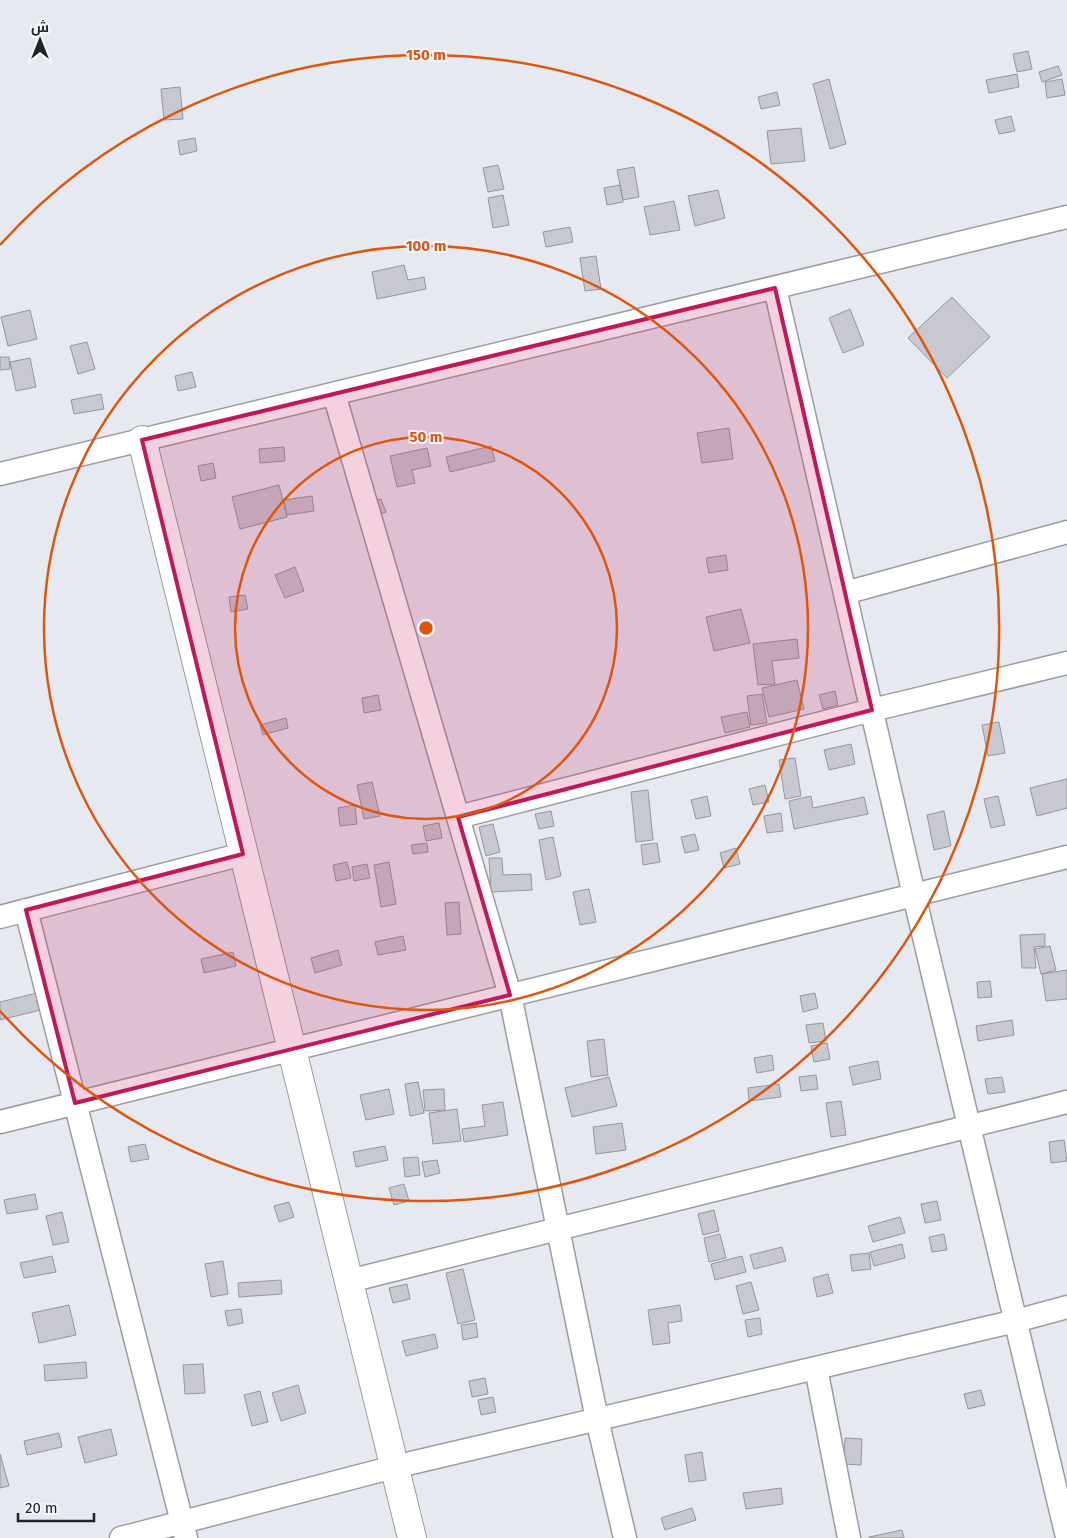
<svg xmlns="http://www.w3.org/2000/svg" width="1067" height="1538" viewBox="0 0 1067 1538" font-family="'Fira Sans',Cairo,sans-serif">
<rect width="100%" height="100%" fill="#e7e9f0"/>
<!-- building -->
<path fill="#c8c9d0" stroke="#95969d" d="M1028,51l4,18 -15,3 -4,-18z
M1058,66l4,9 -20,7 -3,-10z
M1017,74l2,13 -30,6 -3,-13z
M829,79l17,65 -16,5 -17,-65z
M1062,79l3,16 -18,3 -2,-16z
M180,87l3,32 -19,1 -3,-31z
M777,92l3,13 -19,4 -3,-12z
M1011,116l4,15 -16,3 -4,-14z
M801,128l4,33 -34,3 -4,-33z
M195,138l2,13 -17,4 -2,-14z
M498,165l6,24 -16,3 -5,-24z
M634,167l5,30 -16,3 -6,-30z
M620,185l3,17 -16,3 -3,-17z
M718,190l7,28 -30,8 -7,-30z
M503,195l6,30 -16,3 -5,-30z
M674,201l6,29 -30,5 -6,-28z
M570,227l3,15 -27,5 -3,-15z
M596,256l5,33 -16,2 -5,-33z
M404,265l4,15 16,-3 2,12 -49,10 -5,-27z
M952,297l38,40 -43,41 -39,-40z
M850,309l14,36 -21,8 -14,-35z
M30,310l7,29 -29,7 -7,-29z
M87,342l8,27 -17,5 -8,-28z
M0,357h9l1,12 -10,1z
M30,358l6,29 -20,4 -6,-29z
M192,372l4,15 -18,4 -3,-15z
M101,394l3,15 -30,5 -3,-14z
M729,428l4,31 -31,4 -5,-30z
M491,446l4,15 -45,11 -4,-15z
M284,447l1,14 -25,2 -1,-14z
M427,448l4,18 -19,4 3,13 -18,4 -7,-31z
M213,463l3,15 -15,3 -3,-15z
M279,485l8,32 -47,12 -8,-32z
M312,496l2,15 -27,4 -3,-15z
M381,499l5,13 -17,6 -5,-14z
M726,555l2,15 -19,3 -3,-15z
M295,567l9,24 -19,7 -10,-23z
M245,595l3,14 -17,3 -2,-15z
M741,609l9,34 -36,8 -8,-34z
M797,639l2,19 -27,3 3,23 -17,1 -5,-41z
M797,680l7,29 -35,8 -7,-29z
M835,691l3,14 -15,4 -4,-14z
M762,694l5,29 -16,2 -4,-29z
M378,695l3,15 -17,3 -2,-15z
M747,712l3,15 -25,6 -4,-16z
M286,718l2,10 -25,7 -3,-10z
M999,722l6,31 -17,3 -6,-31z
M851,744l4,20 -26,6 -5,-20z
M795,758l6,38 -16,3 -6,-39z
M1067,779v29l-30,8 -7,-28z
M372,782l8,34 -16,3 -7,-34z
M765,785l4,17 -16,3 -4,-16z
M648,790l5,50 -17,2 -5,-50z
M707,796l4,20 -15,3 -5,-19z
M811,796l2,12 51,-11 4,17 -74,15 -5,-28z
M998,796l7,29 -14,3 -7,-29z
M355,805l2,19 -17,2 -2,-18z
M551,811l3,15 -15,3 -4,-15z
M944,811l7,35 -17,4 -7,-35z
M781,813l2,18 -16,2 -3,-17z
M439,823l3,15 -16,3 -3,-15z
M493,824l7,28 -14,4 -7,-29z
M695,834l4,16 -14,3 -4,-16z
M553,837l8,39 -15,4 -7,-40z
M427,843l1,9 -15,2 -2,-9z
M657,843l3,19 -17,3 -2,-20z
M736,848l4,16 -16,4 -4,-15z
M489,858h13l1,17 28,-1 1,16 -41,2z
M347,862l4,16 -15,3 -3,-16z
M389,862l7,42 -15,3 -7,-42z
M367,864l3,14 -16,3 -2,-14z
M589,889l7,33 -16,3 -7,-33z
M459,902l2,32 -14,1 -2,-32z
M1045,934v12l-11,1 2,21h-14l-2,-33z
M403,936l3,14 -28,5 -3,-13z
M1050,946l6,24 -15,4 -6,-25z
M338,950l4,15 -27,8 -4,-15z
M233,952l3,14 -32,7 -3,-14z
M1067,970v29l-21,2 -4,-27z
M990,981l2,16 -14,1 -1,-16z
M45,991l4,17 -49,12v-18z
M815,993l3,15 -15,4 -3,-16z
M1012,1020l2,15 -36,6 -2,-15z
M823,1023l3,18 -17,2 -3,-18z
M604,1039l4,36 -17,2 -4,-36z
M827,1043l3,16 -16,3 -3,-16z
M772,1055l2,15 -17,3 -3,-15z
M878,1061l3,18 -28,6 -4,-18z
M816,1075l2,14 -17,2 -2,-14z
M609,1077l8,29 -45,11 -7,-29z
M1002,1077l3,15 -17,2 -3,-15z
M418,1082l6,31 -14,3 -5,-32z
M779,1084l2,13 -32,4 -1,-13z
M389,1089l5,25 -28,6 -6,-25z
M444,1089l1,21 -20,1 -2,-21z
M841,1101l5,34 -15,2 -5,-34z
M503,1102l5,33 -44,7 -2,-13 23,-3 -3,-21z
M457,1109l4,32 -28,3 -4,-31z
M622,1123l4,27 -30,4 -3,-27z
M1064,1140l3,21 -16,2 -2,-21z
M145,1144l4,15 -18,3 -3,-15z
M385,1146l3,14 -32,7 -3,-15z
M418,1157l2,18 -15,2 -2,-19z
M437,1160l3,13 -15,4 -3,-15z
M404,1184l5,17 -15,4 -5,-17z
M35,1194l3,15 -31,5 -3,-14z
M937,1201l4,19 -16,3 -4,-19z
M289,1202l5,15 -15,5 -5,-16z
M714,1210l5,21 -16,4 -5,-21z
M62,1212l7,30 -16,3 -7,-29z
M900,1217l5,16 -32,9 -5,-16z
M720,1234l6,24 -17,4 -5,-24z
M944,1234l3,16 -15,2 -3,-15z
M902,1244l3,14 -31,8 -4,-14z
M782,1247l4,14 -32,8 -4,-14z
M869,1253l2,16 -19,2 -2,-16z
M52,1256l4,16 -32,6 -4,-15z
M742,1256l4,16 -31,8 -4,-16z
M223,1261l5,33 -17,3 -6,-33z
M463,1269l12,51 -17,4 -12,-51z
M828,1274l5,19 -16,4 -4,-19z
M281,1280l1,14 -43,3 -1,-14z
M751,1282l8,28 -16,4 -7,-28z
M407,1284l3,15 -17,4 -4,-15z
M69,1305l7,30 -37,8 -7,-30z
M680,1305l2,16 -14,2 2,20 -17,2 -5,-35z
M241,1309l2,14 -15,3 -3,-15z
M760,1318l2,16 -14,3 -3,-17z
M476,1323l2,14 -15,3 -2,-15z
M435,1334l3,14 -32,8 -4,-15z
M86,1362l1,16 -42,3 -1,-16z
M203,1364l2,29 -20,1 -2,-29z
M485,1378l3,16 -16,3 -3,-16z
M298,1385l8,28 -25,8 -9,-28z
M981,1390l4,15 -17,4 -4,-15z
M260,1391l8,31 -16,4 -8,-31z
M493,1397l3,15 -15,3 -3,-15z
M111,1429l6,26 -32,8 -7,-26z
M59,1433l3,14 -35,8 -3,-14z
M845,1438l17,1 -1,26 -17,-1z
M702,1452l4,28 -17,2 -4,-27z
M0,1454l9,32 -9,2z
M781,1488l2,16 -37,5 -3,-16z
M692,1508l4,12 -31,10 -4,-12z
M902,1530l2,8h-35v-1z"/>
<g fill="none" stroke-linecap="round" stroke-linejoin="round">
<defs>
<path id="street" d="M775,288l139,607 153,642
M334,394l176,601 87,424 28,119
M0,474l1067,-257
M845,593l222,-61
M458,817l414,-107 195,-47
M26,910l160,628
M0,917l243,-63
M0,1122l1067,-265
M349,1281l718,-179
M816,1368l33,170
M121,1538l273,-71 622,-146 51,-14"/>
<path id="secondary" d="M142,440l270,1098"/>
</defs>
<!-- street casing -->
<use href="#street" stroke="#9b9ca3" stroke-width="25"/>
<!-- secondary casing -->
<use href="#secondary" stroke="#9b9ca3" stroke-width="30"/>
<!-- street -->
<use href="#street" stroke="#fff" stroke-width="22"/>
<!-- secondary -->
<use href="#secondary" stroke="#fff" stroke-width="28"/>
</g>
<!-- marked area -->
<path fill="#c2185b" fill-opacity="0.2" stroke="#c2185b" stroke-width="4" stroke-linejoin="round" d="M775,288l97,422 -414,107 52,178 -435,108 -49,-193 217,-56 -101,-414z"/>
<!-- distance rings -->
<g fill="none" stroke="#de560d" stroke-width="2.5">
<circle cx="426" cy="628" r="191"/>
<circle cx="426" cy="628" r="382"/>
<path d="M0 245A573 573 0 1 1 0 1011"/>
</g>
<circle cx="426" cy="628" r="8" fill="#de560d" stroke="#f4f6fd" stroke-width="2.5"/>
<g font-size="15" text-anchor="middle" font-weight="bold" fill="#de560d" stroke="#f4f6fd" stroke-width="4" stroke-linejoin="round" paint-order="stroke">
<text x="426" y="60">150 m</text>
<text x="426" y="251">100 m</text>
<text x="426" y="442">50 m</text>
</g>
<!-- north arrow -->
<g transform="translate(40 40)" stroke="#f4f6fd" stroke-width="4" paint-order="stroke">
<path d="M0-4L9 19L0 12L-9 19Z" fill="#222326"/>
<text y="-8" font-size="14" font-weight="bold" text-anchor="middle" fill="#222326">ش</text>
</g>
<!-- scale -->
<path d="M18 1513v8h76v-8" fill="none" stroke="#222326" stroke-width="2.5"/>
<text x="25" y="1513" font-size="15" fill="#222326" stroke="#f4f6fd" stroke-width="4" paint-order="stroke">20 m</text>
</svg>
